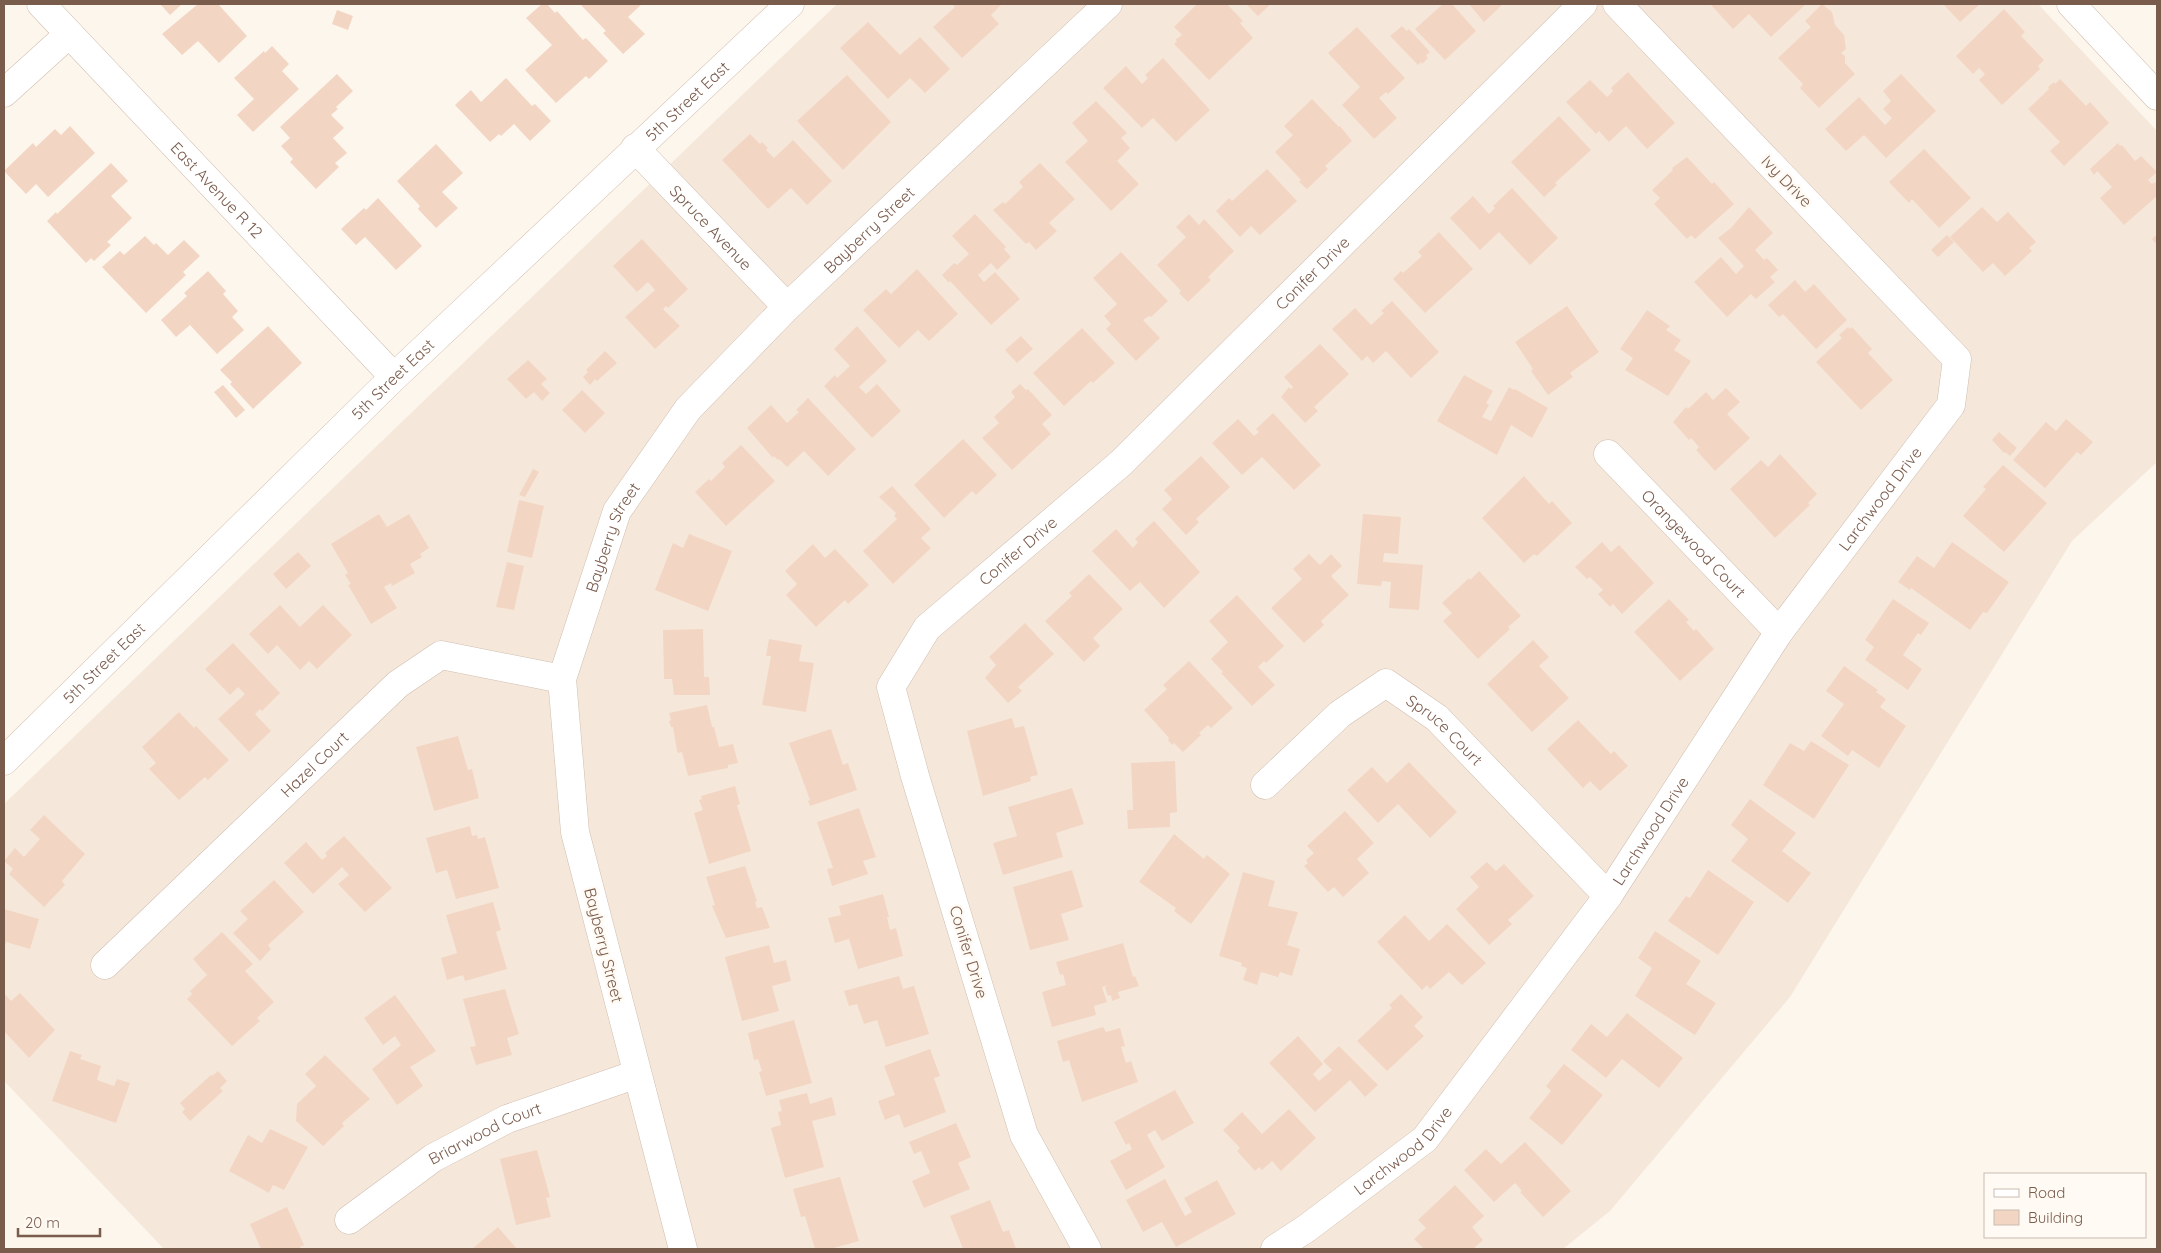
<svg xmlns="http://www.w3.org/2000/svg" width="2161" height="1253" viewBox="0 0 2161 1253" font-family="Quicksand,sans-serif">
<rect width="100%" height="100%" fill="#fdf6ec"/>
<!-- residential -->
<path fill="#f5e8da" d="M837,4h1201l119,127v331l-85,79 -282,456 -180,214 -47,38h-1399l-160,-168v-277z"/>
<!-- building -->
<path fill="#f3d5c3" d="M160,4h22l-12,11z
M198,4h20l29,32 -28,27 -21,-22 -16,14 -20,-21z
M542,4h5l8,9 2,-2 26,29 3,-2 22,23 -19,18 -3,-3 -30,27 -31,-33 27,-25 -26,-27z
M580,4h62l-14,13 17,17 -22,20 -20,-21 3,-2z
M952,4l49,1 -10,10 8,9 -37,34 -29,-31 22,-20z
M1197,4h30l16,17 -3,2 13,15 -44,42 -35,-36 3,-3 -2,-1 7,-5 -8,-8z
M1246,4h25l-13,12z
M1443,4h9l24,27 -31,29 -30,-31z
M1469,4h34l-19,18z
M1712,4h94l-35,33 -22,-23 -16,15 -22,-24z
M1822,4l10,8 3,13 9,10 2,14 -5,4 4,3v7l10,11 -36,34 -19,-20 3,-4 -25,-26 33,-31 -6,-6z
M1943,4h37l-20,18z
M2004,9l21,23 -4,4 23,24 -6,6 2,3 -38,36 -23,-25 6,-6 -6,-6 -6,6 -17,-18z
M337,10l16,6 -5,14 -16,-6z
M868,22l32,33 20,-18 30,32 -25,24 -15,-15 -22,21 -48,-51z
M1402,26l5,5 2,-2 21,23 -4,3 2,3 -6,6 -1,-2 -3,3 -28,-29z
M1357,27l48,51 -17,16 -2,-2 -7,6 18,20 -23,21 -32,-34 18,-18 -32,-34z
M272,46l17,18 -7,7 17,18 -46,43 -16,-17 17,-16 -20,-21 30,-27 1,2z
M1163,58l47,52 -34,32 -23,-24 -11,10 -39,-40 23,-22 16,18 6,-6 -3,-3z
M1628,72l47,51 -28,26 -21,-23 -17,16 -10,-11 -3,3 -30,-32 24,-22 17,17 6,-6 -2,-3z
M337,74l16,17 -17,16 2,2 -7,6 13,13 -11,10 14,15 -12,10 4,4 -23,22 -26,-27 3,-3 -12,-13 9,-8 -10,-11z
M1901,74l35,37 -50,47 -22,-23 -18,16 -21,-22 34,-32 26,28 7,-7 -9,-9 8,-8 -8,-10z
M847,75l44,47 -48,48 -46,-49z
M506,78l26,28 3,-2 16,17 -21,20 -16,-17 -13,12 -2,-2 -9,8 -35,-37 16,-15 10,12z
M2060,79l26,27 4,-4 19,21 -45,43 -14,-15 10,-9 -32,-33 21,-20 -1,-2 6,-5 1,2z
M1312,99l27,28 1,-1 12,15 -27,25 3,3 -21,20 -8,-7 2,-2 -26,-28 18,-17 -9,-9z
M1096,101l31,32 -6,5 9,10 -13,13 22,23 -28,27 -46,-49 23,-21 -16,-18z
M1559,116l32,34 -36,33 2,2 -13,12 -33,-35z
M70,126l25,27 -47,44 -12,-13 -10,10 -22,-23 29,-28 3,4 19,-18 6,6z
M750,134l10,10 2,-2 6,6 -2,2 8,8 19,-18 39,41 -25,24 -16,-17 -23,21 -46,-49z
M2118,143l2,3 2,-1 13,16 6,-5 16,16 -9,8 4,4 3,-2 2,3v11l-33,29 -24,-27 12,-11 -15,-16 -3,4 -4,-6z
M436,144l27,29 -21,19 16,16 -22,20 -18,-19 2,-3 -23,-25z
M1924,149l47,49 -32,30 -27,-29 -3,4 -20,-21z
M1687,157l25,27 2,-2 20,22 -39,35 -4,-4 -4,4 -33,-35 6,-6 -8,-8 21,-20 -1,-2z
M111,163l17,18 -17,15 21,22 -25,24 4,3 -17,16 -3,-3 -5,5 -39,-42 9,-9 1,2z
M1040,163l35,36 -26,24 8,8 -21,19 -7,-8 -3,2 -33,-34 10,-8 2,2 18,-17 -4,-5z
M1267,169l30,32 -37,34 -9,-9 -11,11 -24,-26 13,-13 3,3z
M1512,188l46,50 -28,27 -31,-33 -19,18 -30,-32 23,-22 16,18 6,-6 -2,-2z
M378,198l44,48 -26,24 -31,-33 -9,8 -15,-16 23,-21 2,2z
M1749,207l24,26 -18,17 9,10 3,-2 11,12 -8,7 5,5 -19,17 -5,-5 -24,23 -33,-35 27,-25 15,17 8,-8 -26,-28 13,-10z
M1982,207l15,15 11,-10 28,30 -7,6 3,3 -27,25 -12,-13 -10,9 -33,-35z
M975,214l31,33 -2,2 7,8 -14,13 -6,-7 -13,12 6,7 11,-10 25,27 -29,26 -41,-44 -1,2 -7,-8 12,-12 3,2 12,-11 -17,-18z
M1189,214l10,11 5,-6 30,32 -26,26 3,3 -23,22 -9,-9 2,-2 -24,-26 29,-28 -10,-10z
M1439,232l34,37 -48,44 -32,-34 8,-8 2,2 19,-17 -4,-4z
M2157,234v11l-5,-6z
M1947,235l7,7 -16,15 -7,-7z
M145,236l9,9 2,-2 12,12 16,-15 16,16 -17,16 3,3 -40,38 -44,-46 18,-16 4,4z
M642,239l46,50 -20,19 -2,-2 -3,3 17,17 -25,23 -30,-32 30,-27 -7,-8 -11,10 -24,-26z
M1121,252l47,49 -17,16 -2,-1 -6,4 17,18 -24,23 -30,-32 5,-5 -7,-8 13,-12 -24,-26z
M917,269l41,45 -29,27 -11,-11 -19,18 -36,-38 23,-21 5,5z
M208,271l18,20 -3,3 15,17 -6,6 12,13 -27,24 -27,-29 -14,12 -15,-17 26,-24 -3,-3z
M1795,280l10,12 9,-8 33,36 -31,29 -33,-35 -4,3 -11,-12z
M1392,301l47,51 -28,26 -25,-27 -13,12 -6,-7 -5,5 -30,-32 23,-21 16,17 13,-12 -3,-2z
M1567,306l32,46 -29,21 3,4 -25,18 -17,-24 2,-2 -18,-27z
M1647,310l23,16 -4,4 15,10 -7,10 17,11 -23,35 -43,-26 8,-12 -13,-9z
M268,326l34,37 -49,46 -23,-25 2,-2 -12,-12z
M857,326l30,35 -28,26 7,7 11,-10 24,27 -29,27 -48,-52 11,-11 2,3 13,-12 -16,-17z
M1848,327l2,2 2,-2 20,22 -4,4 25,27 -32,30 -45,-48 26,-24 -3,-3z
M1082,328l33,35 -22,20 -2,-2 -27,25 -31,-33z
M1021,336l12,13 -16,14 -12,-13z
M1320,344l29,30 -35,33 4,4 -13,12 -24,-26 8,-10 2,2 2,-2 -9,-10z
M605,351l12,12 -20,18 -2,-2 -5,6 -7,-8 5,-5 -2,-2z
M528,360l19,19 -6,5 9,9 -8,8 -8,-9 -8,7 -19,-20z
M1464,375l29,16 -7,12 3,2 -7,12 9,4 18,-34 5,3 1,-1 33,19 -16,30 -21,-13 -14,30 -60,-34z
M1020,384l6,6 2,-1 24,26 -10,9 9,10 -39,36 -30,-32 17,-15 -5,-6 21,-20 -4,-5z
M223,385l22,25 -9,8 -22,-26z
M1726,388l14,14 -13,12 23,24 -35,33 -19,-21 3,-3 -8,-9 -2,2 -16,-18 13,-15 2,2 18,-17 7,8z
M582,390l23,23 -20,20 -23,-23z
M808,398l48,51 -28,27 -24,-25 -17,16 -8,-8 -1,1 -4,-4 -1,2 -26,-30 24,-23 16,18 12,-11 -3,-2z
M1273,413l48,52 -27,25 -32,-33 -20,18 -30,-32 26,-24 16,17 5,-4 -3,-3z
M2066,419l27,23 -12,13 -4,-3 -32,36 -32,-28 33,-38 10,9z
M1999,432l18,16 -7,8 -5,-4 -1,1 -12,-13z
M963,439l34,36 -21,20 -4,-4 -28,27 -30,-33z
M741,445l34,36 -49,45 -31,-34 14,-13 2,2 14,-14 -3,-4z
M1780,454l37,40 -9,9 2,2 -35,33 -45,-49 31,-29 7,7z
M1201,456l29,31 -34,32 3,3 -13,13 -24,-26 10,-10 -8,-9z
M2003,465l44,38 -43,49 -41,-36 23,-27 -3,-2z
M533,469l6,3 -14,25 -6,-2z
M1524,476l25,28 3,-3 20,22 -35,33 -3,-2 -10,9 -42,-45z
M892,486l39,43 -10,9 10,10 -38,36 -30,-33 34,-32 -3,-3 2,-3 -17,-16z
M519,500l25,6 -12,52 -25,-6z
M379,514l8,13 22,-13 20,34 -9,6 2,3 -12,7 5,9 -23,13 -1,-3 -7,4 13,21 -26,16 -23,-39 3,-1 -6,-9 3,-2 -17,-29z
M1363,514l38,3 -3,37 -14,-1 -1,9 40,3 -4,45 -30,-2 2,-26 -9,-1 -1,5 -24,-2z
M1154,521l46,51 -36,36 -24,-26 -10,9 -38,-40 24,-22 17,19 5,-6 -3,-3z
M689,534l43,17 -24,60 -53,-21 18,-47 10,5z
M1602,542l9,10 8,-7 35,38 -32,31 -9,-10 -3,3 -12,-13 5,-4 -13,-13 -3,2 -12,-12z
M1952,542l57,40 -22,31 -4,-1 -13,18 -59,-42 -1,2 -12,-8 19,-26 17,12z
M813,544l12,14 10,-9 34,36 -21,19 -3,-4 -29,27 -30,-32 11,-11 -12,-13z
M298,552l13,14 -25,23 -13,-15z
M1309,554l11,11 11,-11 11,12 -11,10 18,19 -28,26 3,4 -20,18 -33,-35 31,-29 -9,-10z
M507,562l17,4 -10,44 -18,-3z
M1479,571l42,45 -13,11 2,2 -32,30 -35,-38 9,-8 -10,-10 27,-25 1,2z
M1089,574l34,35 -30,29 7,8 -16,16 -39,-41 27,-25 -3,-3z
M1237,595l47,51 -18,17 -2,-2 -6,6 17,18 -23,21 -31,-33 2,-1 -12,-13 17,-17 -19,-21z
M1669,599l20,21 -3,2 8,9 2,-2 18,20 -34,32 -46,-49z
M1893,599l36,24 -8,12 -3,-2 -15,22 19,14 -14,21 -43,-30 9,-13 -9,-7z
M280,605l20,22 23,-22 29,30 -35,34 -8,-8 -9,9 -23,-25 -9,9 -19,-20z
M1025,623l29,31 -36,33 4,4 -14,12 -23,-25 11,-13 -7,-8z
M703,629l1,48h5l1,18h-36l-2,-16h-8l-1,-49z
M769,639l33,6 -3,16 15,2 -8,49 -44,-7 9,-49h-5z
M1533,640l16,17 -10,9 30,32 -37,34 -45,-48z
M233,643l47,50 -18,18 -2,-2 -5,5 16,17 -22,21 -31,-33 27,-25 -7,-7 -8,8 -25,-26z
M1189,661l44,47 -22,20 -3,-3 -9,8 2,2 -18,17 -9,-9 -2,2 -4,-5 1,-2 -25,-28 23,-21 -4,-4z
M1844,666l34,24 -2,2 10,7 -6,8 26,19 -27,42 -27,-18 -4,6 -27,-20 23,-32 -18,-13z
M707,705l5,22h2l5,20 14,-3 5,19 -10,2v3l-40,8 -6,-24 -4,1 -1,-2 -4,-24h-2l-2,-6 2,-1 -2,-7z
M179,712l15,16 2,-2 33,34 -21,20 -3,-3 -26,23 -30,-31 7,-6 -14,-16z
M1012,718l3,10 9,-2 14,49 -8,2 1,4 -48,15 -16,-65z
M1578,720l33,34 3,-3 14,15 -28,25 -10,-10 -7,7 -36,-39z
M831,729l12,36 5,-2 9,27 -47,16 -2,-5 2,-1 -21,-57z
M458,736l10,34 4,-1 7,29 -45,13 -18,-64z
M1811,741l38,24 -35,54 -51,-34 27,-42 14,8z
M1175,761l2,51 -7,1v14l-42,2 -1,-19h6l-2,-47z
M1409,762l48,50 -27,26 -32,-34 -20,19 -31,-33 25,-23 15,16z
M735,786l5,18 -3,1 14,46 -42,13 -15,-51 9,-3 -4,-10 3,-1 -1,-3z
M1072,788l12,36 -28,9 7,24 -60,18 -10,-32 24,-7 -9,-29z
M1750,799l46,34 -14,18 29,22 -23,30 -57,-42 17,-22 -17,-14z
M859,808l17,49 -13,4 5,13 -36,12 -5,-17 6,-1 -16,-46z
M1345,811l29,32 -17,16 12,14 -26,24 -9,-10 -6,5 -24,-26 4,-3 -2,-3 8,-7 -7,-7z
M44,815l41,39 -23,27 3,4 -21,22 -35,-33 4,-5 -9,-8 11,-13 9,9 16,-18 -10,-9z
M470,826l2,10 5,-1 1,4 7,-2 14,51 -43,11 -9,-29 -11,3 -10,-35z
M1174,834l30,25 3,-4 23,19 -39,50 -17,-13 2,-3 -37,-26z
M344,836l48,52 -27,24 -27,-28 11,-9 -7,-8 -29,27 -29,-31 22,-21 16,18 5,-4 -2,-3z
M1487,862l9,9 8,-7 30,32 -26,24 4,4 -23,21 -33,-36 23,-22 -9,-10z
M745,866l12,35 -2,1 2,6 5,-1 8,21 -44,10 -14,-32 3,-1 -9,-28z
M1072,870l11,37 -22,7 8,26 -39,10 -17,-63z
M1708,870l46,32 -36,53 -50,-34 18,-25 4,2z
M1243,872l32,9 -7,25 30,6 -11,33 13,4 -8,27 -12,-4 -2,5 -17,-5 -4,13 -14,-5 4,-12 -6,-2 1,-3 -23,-7z
M274,880l30,32 -36,33 3,4 -11,12 -27,-28 15,-14 -8,-8z
M883,894l6,23h-2l3,13 6,-2 7,28 -45,13 -9,-30 -14,4 -7,-25 13,-3 -2,-9z
M493,902l8,28 -5,2 11,37 -42,12 -2,-6 -16,5 -6,-22 16,-5 -11,-38z
M4,909l35,10 -9,30 -24,-7 -2,7z
M1405,915l24,26 18,-17 39,39 -24,22 -13,-13 -19,17 -3,-4 -5,5 -45,-48z
M1655,931l46,30 -15,23 30,19 -21,32 -60,-39 17,-28 -14,-10z
M222,932l31,32 -8,7 29,31 -17,16 3,3 -28,25 -45,-47 5,-5 -2,-3 17,-16 -14,-16z
M1123,943l10,34 2,-1 4,10 -21,6 2,6 -8,3 -1,-6 -3,1 -3,-9 3,-2 -6,2 5,15 -13,4 2,9 -44,12 -10,-35 24,-7 -3,-11 -3,1 -4,-13z
M769,945l5,18 12,-3 5,21 -19,5 7,25 -37,10 -17,-64z
M899,976l4,13 11,-3 15,48 -43,13 -9,-27 -13,4 -7,-20 -8,2 -5,-15z
M505,989l14,45 -12,4 5,17 -36,10 -6,-18 6,-1 -13,-47z
M4,993l7,8 9,-8 35,37 -26,28 -25,-27z
M1401,994l22,23 -9,9 10,10 -37,35 -30,-30 35,-33 -3,-3z
M395,995l41,56 -26,16 13,19 -26,19 -25,-36 29,-24 -6,-9 -12,9 -19,-27z
M1627,1013l56,45 -24,30 -37,-29 -16,19 -35,-28 20,-26 16,13z
M794,1020l18,63 -46,13 -7,-24 3,-1 -4,-12 -4,1 -6,-27z
M1103,1027l3,5 14,-4 5,18 -4,1 5,16 5,-2 7,21 -56,20 -13,-42 -6,2 -6,-21z
M1298,1036l25,28 -10,10 6,7 13,-11 -9,-9 16,-15 39,39 -13,12 -15,-17 -35,32 -46,-49z
M930,1049l10,27 -6,2 12,34 -42,16 -5,-14 -14,6 -7,-19 17,-6 -11,-29z
M70,1051l12,4 -2,4 21,7 -4,14 17,6 3,-7 13,4 -14,40 -64,-22z
M325,1055l45,44 -28,24 2,3 -21,20 -27,-25 1,-17 19,-18 -11,-12z
M1564,1064l39,31 -41,50 -33,-27 22,-27 -5,-5z
M218,1071l9,10 -7,7 3,3 -33,30 -8,-9 3,-3 -5,-6 31,-28 1,1z
M1175,1090l19,33 -32,18 -7,-11 -8,5 18,32 -39,23 -16,-29 22,-12 -3,-6 -3,2 -12,-23z
M807,1093l3,11 22,-7 4,18 -24,6 12,46 -39,11 -14,-50 10,-3 -3,-13 4,-1 -3,-11z
M1289,1109l27,29 -35,33 -9,-10 -10,9 -3,-3 -4,4 -18,-20 3,-3 -17,-18 19,-18 20,22z
M956,1123l15,34 -13,6 12,26 -46,19 -12,-27 18,-8 -9,-22 -7,3 -5,-12z
M270,1129l38,18 -24,43 -11,-5 -4,8 -40,-22 19,-36 14,8z
M1525,1142l46,49 -28,26 -23,-25 2,-1 -7,-8 -21,19 -30,-32 22,-21 15,15z
M537,1150l13,47 -4,1 5,19 -35,8 -16,-66z
M840,1177l19,64 -29,8h-15l-10,-33 -4,1 -8,-28z
M1165,1179l20,37 7,-4 -8,-14 33,-18 19,34 -60,33 -14,-25 -19,10 -17,-32z
M1455,1185l29,31 -12,11 11,13 -10,9h-49l-10,-10 12,-11 -8,-8z
M990,1200l13,32 6,-2 7,19h-53l-13,-33z
M287,1207l17,38 -4,2 1,2h-40l-11,-25z
M498,1227l19,22h-45z"/>
<g fill="none" stroke-linecap="round" stroke-linejoin="round">
<defs>
<g id="street">
<path id="s1" d="M41,4l353,373"/>
<path d="M2071,4l86,92"/>
<path d="M4,93l65,-59"/>
<path id="s2" d="M635,148l152,159"/>
<path id="s3" d="M1608,454l171,178"/>
<path id="s4" d="M1265,785l75,-71 46,-31 51,35 171,178"/>
<path id="s5" d="M105,965l293,-281 43,-29 121,24"/>
<path id="s6" d="M349,1220l84,-62 74,-39 130,-45"/>
<path id="s7" d="M683,1249l-108,-417 -13,-153 55,-168 71,-102 99,-102 321,-303"/>
<path id="s8" d="M1087,1249l-63,-114 -109,-359 -24,-89 36,-59 194,-165 462,-459"/>
<path id="s9" d="M1275,1249l32,-21 118,-89 183,-243 171,-264 172,-227 6,-46 -340,-355"/>
</g>
<g id="secondary">
<path id="s10" d="M4,761l390,-384 396,-373"/>
</g>
</defs>
<!-- street casing -->
<use href="#street" stroke="#d1beb0" stroke-width="29"/>
<!-- secondary casing -->
<use href="#secondary" stroke="#d6c0b0" stroke-width="29"/>
<!-- street -->
<use href="#street" stroke="#fff" stroke-width="28"/>
<!-- secondary -->
<use href="#secondary" stroke="#fff" stroke-width="28"/>
</g>
<g text-anchor="middle" dominant-baseline="central" stroke-width="5" stroke-linejoin="round" paint-order="stroke">
<!-- street labels -->
<g font-size="16" fill="#7a5c4d" stroke="#fffaf3">
<text stroke="none"><textPath href="#s10" startOffset="950">5th Street East</textPath></text>
<text transform="translate(1787 181) rotate(46)">Ivy Drive</text>
<text stroke="none"><textPath href="#s1" startOffset="256">East Avenue R 12</textPath></text>
<text stroke="none"><textPath href="#s2" startOffset="110">Spruce Avenue</textPath></text>
<text stroke="none"><textPath href="#s7" startOffset="1140">Bayberry Street</textPath></text>
<text stroke="none"><textPath href="#s8" startOffset="1191">Conifer Drive</textPath></text>
<text stroke="none"><textPath href="#s10" startOffset="545">5th Street East</textPath></text>
<text stroke="none"><textPath href="#s9" startOffset="972">Larchwood Drive</textPath></text>
<text stroke="none"><textPath href="#s7" startOffset="735">Bayberry Street</textPath></text>
<text stroke="none"><textPath href="#s3" startOffset="124">Orangewood Court</textPath></text>
<text stroke="none"><textPath href="#s8" startOffset="786">Conifer Drive</textPath></text>
<text stroke="none"><textPath href="#s10" startOffset="140">5th Street East</textPath></text>
<text stroke="none"><textPath href="#s4" startOffset="234">Spruce Court</textPath></text>
<text stroke="none"><textPath href="#s5" startOffset="290">Hazel Court</textPath></text>
<text stroke="none"><textPath href="#s9" startOffset="568">Larchwood Drive</textPath></text>
<text transform="translate(604 945) rotate(76)">Bayberry Street</text>
<text transform="translate(969 952) rotate(73)">Conifer Drive</text>
<text stroke="none"><textPath href="#s6" startOffset="162">Briarwood Court</textPath></text>
<text stroke="none"><textPath href="#s9" startOffset="162">Larchwood Drive</textPath></text>
</g>
</g>
<!-- border -->
<rect width="2161" height="1253" fill="none" stroke="#7a5c4d" stroke-width="10"/>
<!-- legend -->
<rect x="1984" y="1173" width="162" height="65" fill="#fffaf3" stroke="#cabbb1"/>
<rect x="1994" y="1189" width="25" height="8" fill="#ffffff" stroke="#cabbb1"/>
<text x="2028" y="1198" font-size="15" fill="#7a5c4d">Road</text>
<rect x="1994" y="1210" width="25" height="15" fill="#f3d5c3" stroke="#cabbb1"/>
<text x="2028" y="1223" font-size="15" fill="#7a5c4d">Building</text>
<!-- scale -->
<path d="M18 1228v8h82v-8" fill="none" stroke="#7a5c4d" stroke-width="2.5"/>
<text x="25" y="1228" font-size="15" fill="#7a5c4d" stroke="#fffaf3" stroke-width="4" paint-order="stroke">20 m</text>
</svg>
